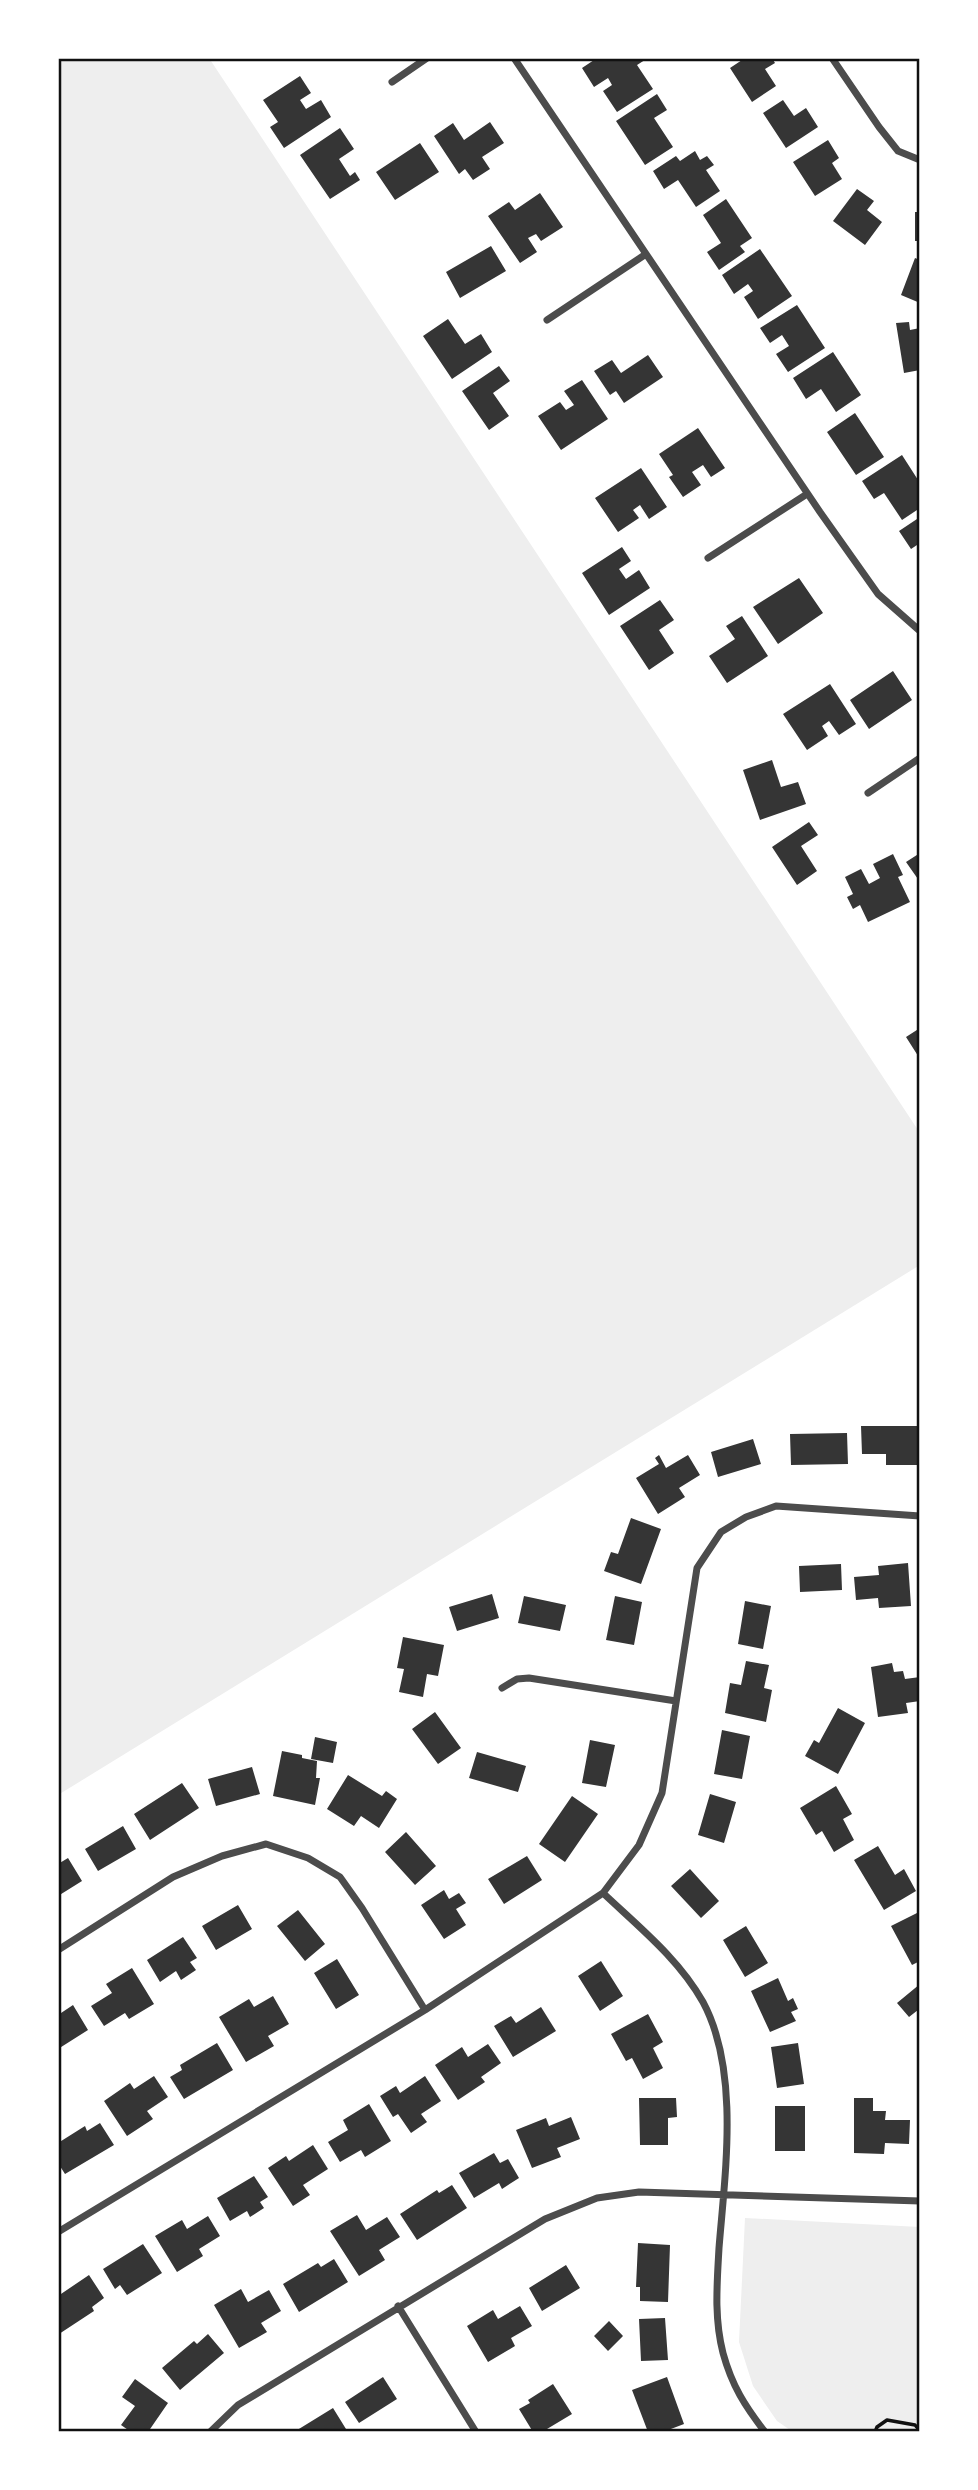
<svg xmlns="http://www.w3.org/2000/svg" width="978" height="2490" viewBox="0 0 978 2490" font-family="Karla,sans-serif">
<rect width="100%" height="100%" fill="#fff"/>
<!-- green -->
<path fill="#eee" d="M58,58h151l711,1075v132l-862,530z
M745,2218l175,9v205h-127l-16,-11 -24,-35 -14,-44z"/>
<!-- building -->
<path fill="#353535" d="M597,58h51l-11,7 16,24 -36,23 -14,-21 9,-6 -4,-7 -14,9 -12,-19z
M745,58h27l3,5 -10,6 11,17 -24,16 -22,-34z
M300,76l11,17 -11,7 6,9 15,-9 10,17 -47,31 -14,-21 8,-5 -15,-22z
M657,94l10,16 -13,8 19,29 -28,18 -29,-44z
M783,100l11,16 12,-8 12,19 -32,21 -23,-35z
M490,122l14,21 -22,14 8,12 -17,11 -8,-11 -6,5 -25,-38 19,-13 11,17z
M340,128l14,21 -15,10 11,17 5,-4 5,8 -30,19 -30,-44z
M828,140l11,18 -7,5 10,16 -27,17 -22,-34z
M420,143l19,29 -44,28 -19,-28z
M695,151l5,9 7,-4 7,9 -8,5 14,21 -24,16 -18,-27 -14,9 -11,-18 23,-15 4,5z
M857,189l17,12 -7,9 15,12 -17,23 -32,-24z
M540,193l23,34 -22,14 -5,-7 -8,4 9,14 -17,11 -32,-47 21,-14 6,8z
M726,199l26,39 -12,8 5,6 -26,18 -12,-18 14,-9 -18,-28z
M915,212h5v29h-5z
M491,246l15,25 -46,27 -14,-26z
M760,249l32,47 -34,23 -14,-22 9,-6 -5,-7 -14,10 -12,-19z
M915,258l5,2v43l-19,-8z
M797,305l28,43 -37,24 -12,-18 13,-8 -7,-11 -12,8 -10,-15z
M448,319l17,25 16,-10 11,18 -40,27 -29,-43z
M909,322l1,8 10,-2v42l-16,3 -8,-50z
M833,352l28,43 -25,17 -15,-23 -15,10 -13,-21z
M648,355l15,22 -39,26 -8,-12 -6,4 -16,-24 18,-11 9,13z
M499,366l11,15 -17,12 16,23 -20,14 -27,-39z
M582,380l26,39 -47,31 -23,-34 22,-14 6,8 8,-5 -10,-14z
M855,413l29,44 -28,18 -29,-43z
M698,428l27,40 -14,9 -8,-12 -11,7 9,13 -18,12 -14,-20 4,-2 -14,-21z
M902,455l18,28v25l-18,12 -18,-27 -10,6 -12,-18z
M641,468l26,39 -18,12 -9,-14 -7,5 6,8 -21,14 -23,-34z
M920,517v26l-9,6 -12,-18z
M622,547l9,14 -12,8 7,10 13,-9 11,18 -41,27 -27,-42z
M799,578l24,35 -45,31 -25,-37z
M660,600l14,20 -15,10 15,23 -25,17 -29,-44z
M742,616l26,40 -41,27 -18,-27 26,-17 -9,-13z
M893,671l19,29 -43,29 -19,-29z
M830,684l26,40 -17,11 -10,-14 -7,5 6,10 -21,14 -24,-36z
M772,760l9,27 17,-5 8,22 -46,16 -17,-50z
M809,822l9,13 -17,11 16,25 -20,14 -25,-38z
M920,853v29l-14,-20z
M893,854l10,21 -5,2 12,25 -42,20 -8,-17 -7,4 -6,-12 6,-3 -8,-17 16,-8 8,15 11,-6 -7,-14z
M920,1028v31l-14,-22z
M861,1426h56l1,39h-32v-11h-24z
M847,1433l1,31 -57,1 -1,-31z
M753,1439l8,25 -43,13 -7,-25z
M659,1455l7,13 22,-13 12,20 -21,13 6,9 -27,17 -22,-36 23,-14 -4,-6z
M631,1518l30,11 -20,55 -37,-13 7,-19 7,2z
M908,1563l3,43 -32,2 -1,-10 -22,2 -2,-23 25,-2 -1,-9z
M841,1564l1,26 -42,2 -1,-26z
M492,1594l7,24 -42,13 -8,-24z
M524,1596l42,9 -6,26 -42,-8z
M615,1596l27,6 -8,43 -28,-5z
M745,1601l26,5 -8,43 -25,-5z
M403,1637l41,8 -6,31 -11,-2 -4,23 -24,-5 5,-23 -7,-1z
M746,1661l23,4 -5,23 8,2 -6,32 -41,-9 5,-30 11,2z
M892,1663l2,9 9,-1 2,8 15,-2v24l-14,2 2,10 -30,4 -7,-50z
M838,1708l27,15 -27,51 -33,-18 9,-16 5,3z
M435,1712l26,36 -23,16 -26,-35z
M722,1730l28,6 -8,43 -28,-5z
M315,1737l22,5 -4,21 -22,-4z
M590,1740l25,5 -9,42 -24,-4z
M282,1751l20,4v3l15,3 -1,17h4l-5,27 -42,-9z
M477,1752l49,14 -8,26 -49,-14z
M252,1767l8,27 -44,12 -8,-27z
M348,1775l34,21 4,-5 11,8 -18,29 -18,-12 -7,10 -27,-17z
M182,1783l17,25 -49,32 -16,-26z
M836,1786l16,28 -9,5 11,21 -20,12 -12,-21 -6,4 -16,-27z
M710,1794l26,8 -12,41 -26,-8z
M572,1796l26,18 -33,48 -26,-18z
M123,1826l13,23 -38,22 -13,-22z
M406,1832l30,34 -21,19 -30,-33z
M878,1846l17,29 9,-6 12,22 -32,19 -30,-50z
M527,1856l15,24 -38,24 -16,-25z
M68,1858l14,23 -24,15v-32z
M690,1869l29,32 -18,17 -30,-32z
M444,1890l5,9 10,-6 7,10 -10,6 10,16 -22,14 -23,-34z
M238,1905l14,24 -36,21 -14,-24z
M298,1910l27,34 -20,17 -28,-35z
M917,1913l3,6v42l-8,4 -21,-39z
M746,1926l22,37 -23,14 -22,-37z
M183,1937l14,21 -7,4 6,8 -15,10 -5,-9 -16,11 -13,-22z
M337,1959l22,36 -23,14 -22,-36z
M601,1961l22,35 -23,15 -22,-35z
M132,1968l22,36 -25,15 -4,-6 -21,13 -13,-20 21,-13 -6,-9z
M778,1978l10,23 5,-3 5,11 -7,3 5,9 -26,11 -19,-41z
M920,1984v29l-2,-3 -9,7 -12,-14z
M273,1996l16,28 -21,12 6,10 -28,16 -27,-45 30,-18 5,8z
M73,2005l15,25 -30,19v-34z
M541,2007l15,24 -43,26 -19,-31 17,-10 5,7z
M648,2014l15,28 -10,6 10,20 -20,11 -11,-21 -6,3 -15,-27z
M217,2043l16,27 -49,29 -14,-22 12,-7 -2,-5z
M798,2043l6,41 -27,4 -6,-41z
M488,2044l13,19 -20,14 4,5 -27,18 -23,-35 27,-18 6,10z
M154,2076l14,21 -21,14 6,8 -26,17 -23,-35 26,-18 4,6z
M425,2076l16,25 -20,13 6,8 -16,11 -13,-19 -5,3 -13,-21 16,-10 4,7z
M639,2098h37l1,19 -9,1v27h-28z
M854,2098h19v13h13l-1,9h25l-1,24 -24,-1 -1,11 -30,-1z
M369,2104l22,37 -26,16 -4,-7 -21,12 -12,-20 20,-12 -5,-10z
M775,2106h30v45h-30z
M571,2117l9,22 -23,9 4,9 -29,11 -16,-38 30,-12 3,8z
M100,2123l14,22 -49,29 -7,-11v-20l27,-17 2,5z
M313,2145l15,24 -25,16 7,10 -17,11 -25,-38 18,-12 3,5z
M494,2153l6,10 8,-4 11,19 -17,11 -3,-6 -25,15 -15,-25z
M254,2176l14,21 -8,5 4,6 -14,9 -3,-6 -17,10 -13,-23z
M452,2185l15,23 -50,32 -17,-26 37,-24 2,3z
M357,2215l9,15 21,-13 13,20 -21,13 6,10 -26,16 -29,-45z
M208,2216l12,20 -21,13 4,7 -26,16 -22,-36 27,-16 5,9z
M638,2243l32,2 -2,57 -28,-1v-14h-4z
M143,2244l19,29 -35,22 -7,-10 -5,4 -12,-20z
M334,2259l14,23 -49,30 -16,-28 35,-21 3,4z
M566,2265l14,23 -38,23 -13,-23z
M89,2275l15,23 -12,9 2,4 -35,23 -1,-38z
M241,2289l7,13 21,-12 12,21 -20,12 6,9 -28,16 -25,-43z
M520,2306l12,20 -21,12 4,8 -27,16 -21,-36 26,-16 5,9z
M665,2318l3,42 -27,1 -2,-42z
M609,2321l14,15 -15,15 -14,-15z
M208,2334l16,19 -44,37 -18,-22 32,-27 3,3z
M383,2377l14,22 -38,24 -14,-21z
M667,2377l17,47 -21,8h-15l-16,-42z
M135,2379l33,24 -20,29h-17l-10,-7 14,-19 -13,-9z
M553,2384l19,30 -30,18h-9l-14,-23 11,-6 -2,-3z
M333,2408l13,21 -5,3h-47z"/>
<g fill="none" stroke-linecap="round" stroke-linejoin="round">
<!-- path -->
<path stroke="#111" stroke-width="3.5" d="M875,2432l2,-5 10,-7 28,5 5,6"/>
<!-- minor -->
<path stroke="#4c4c4c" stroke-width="7" d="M514,58l306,454 58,82 42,37
M832,58l47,69 19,24 22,9
M392,82l35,-24
M547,320l99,-66
M708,558l99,-64
M868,793l52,-35
M502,1688l15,-9 12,-1 147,23
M603,1893c36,34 76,66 100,109 37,69 22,171 16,246 -2,36 -5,70 4,105 9,33 22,53 42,79
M58,1950l115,-73 49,-21 44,-12 42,14 32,19 22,31 63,102
M58,2232l367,-222 178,-117 36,-48 23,-52 35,-225 24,-36 25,-15 30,-11 144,10
M398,2306l78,126
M210,2432l28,-27 307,-186 52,-21 42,-6 281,9"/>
</g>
<!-- border -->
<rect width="978" height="2490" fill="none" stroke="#ffffff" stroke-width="119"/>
<rect x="60" y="60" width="858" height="2370" fill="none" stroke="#111" stroke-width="2.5"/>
</svg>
